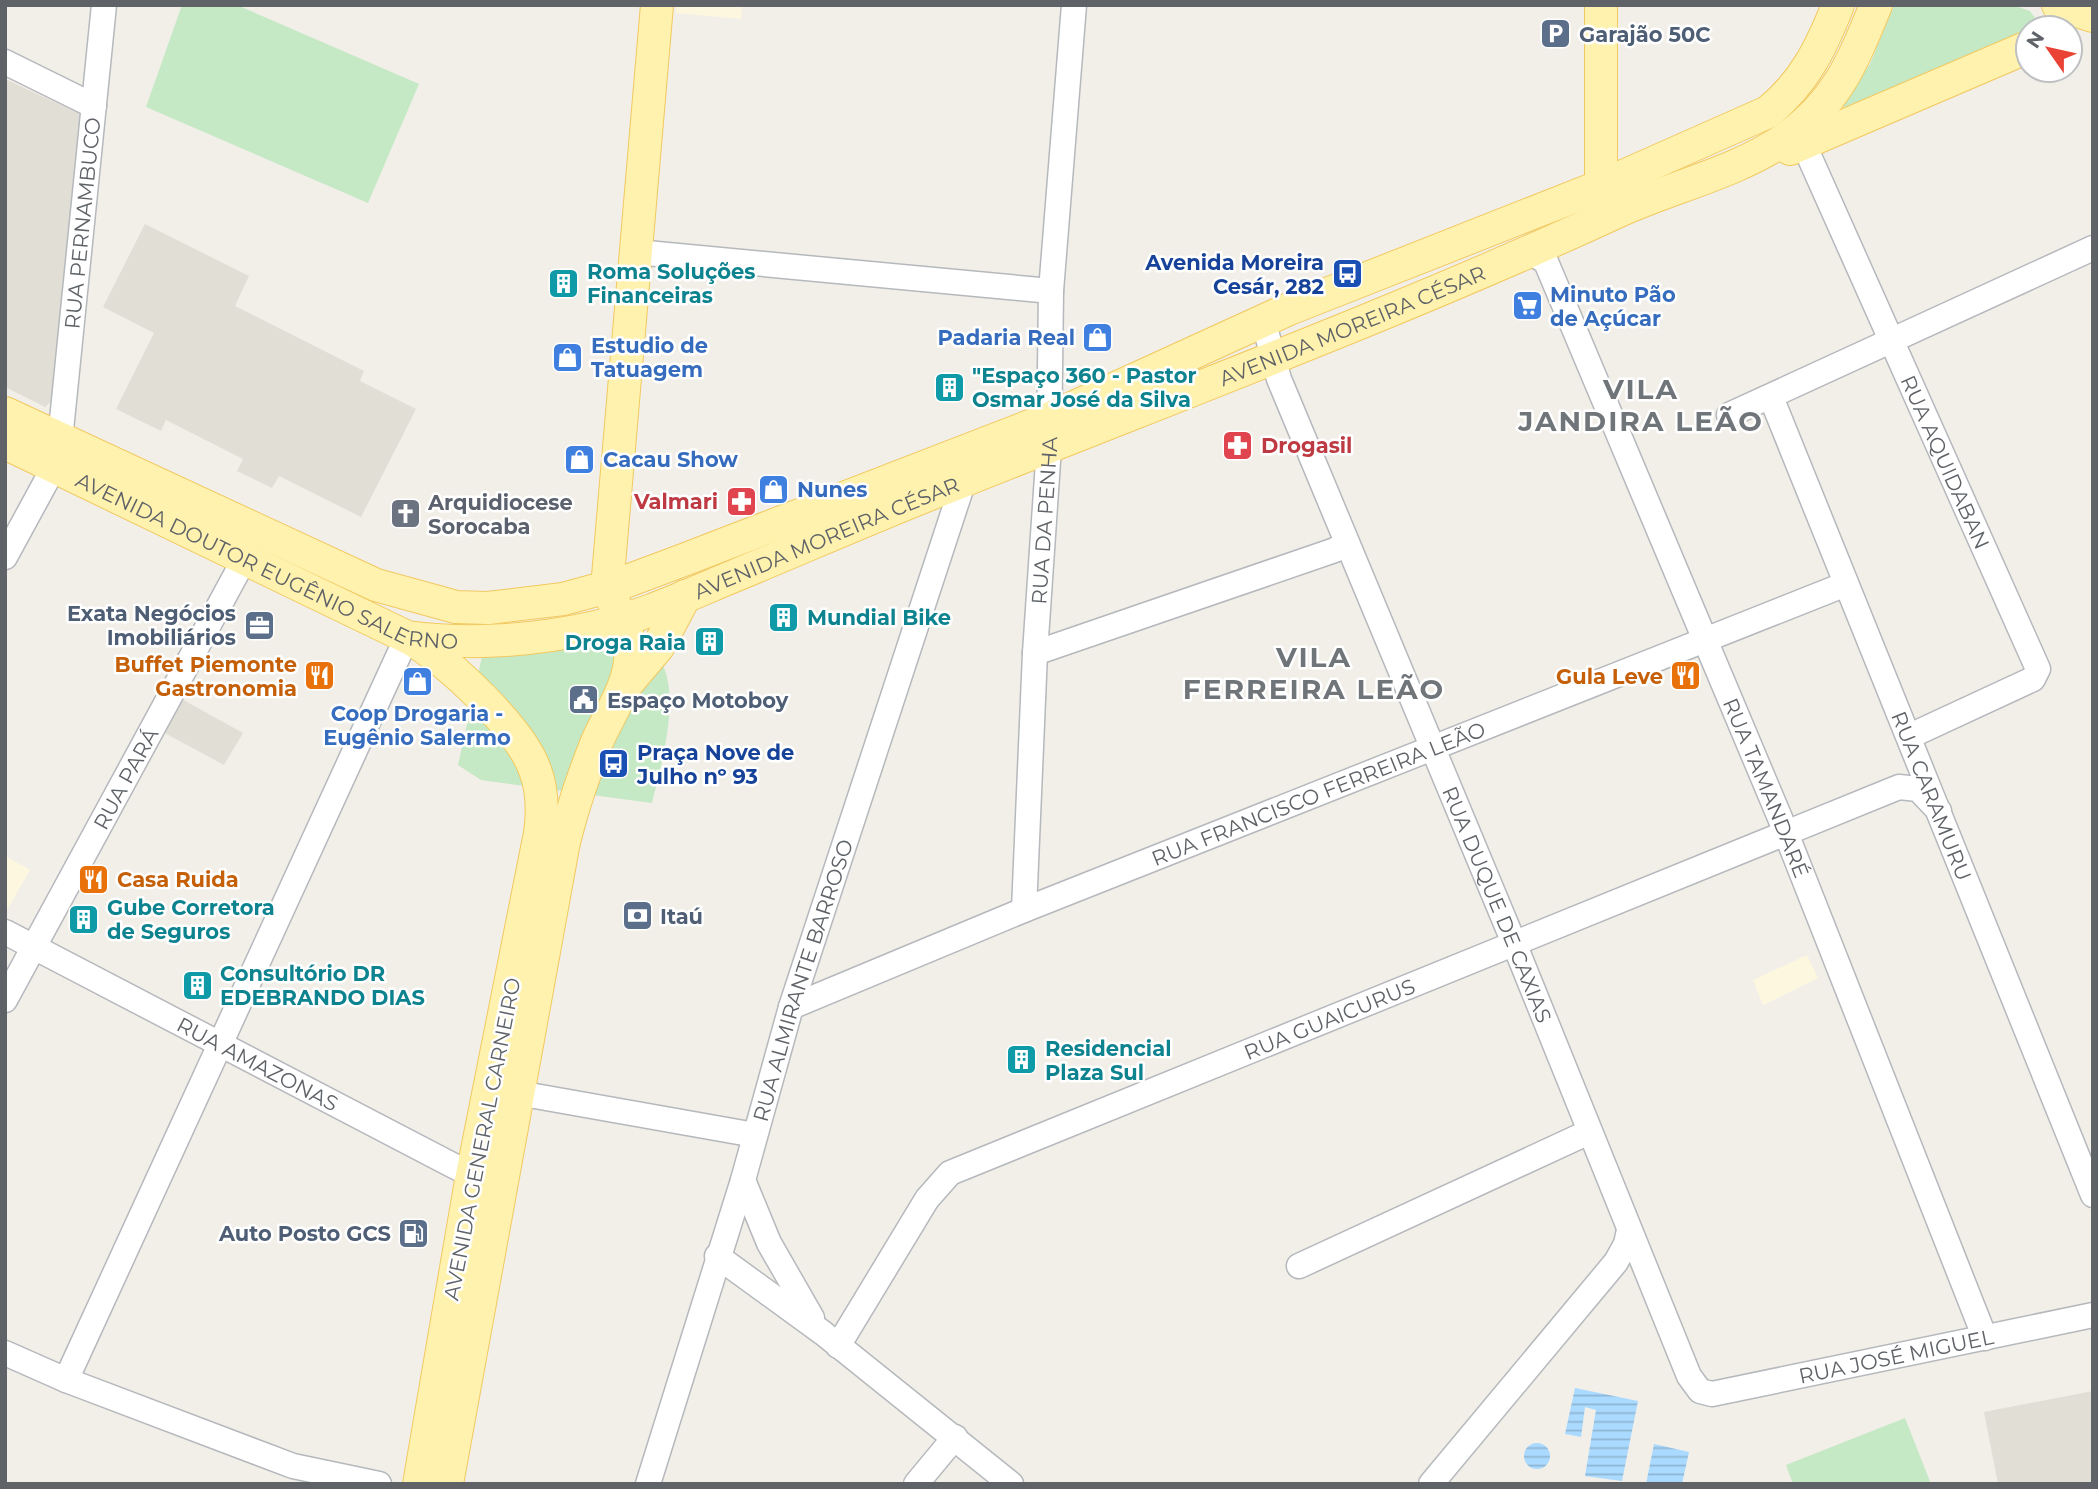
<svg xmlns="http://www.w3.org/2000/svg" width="2098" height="1489" viewBox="0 0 2098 1489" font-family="Montserrat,sans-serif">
<defs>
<pattern id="water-rules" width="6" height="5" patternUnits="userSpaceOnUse" patternTransform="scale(1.75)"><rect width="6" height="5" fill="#aadaff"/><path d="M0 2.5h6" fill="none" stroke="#8eb4d2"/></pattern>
</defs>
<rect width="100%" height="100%" fill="#f1efe8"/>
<!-- commercial -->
<path fill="#fef7e0" d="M676,5h66l-1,14 -65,-6z
M5,856l25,14 -23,40 -2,-2z
M1807,955l11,23 -55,27 -10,-25z"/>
<!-- education -->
<path fill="#e1ded6" d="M5,79l73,34 9,13 -32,272 -10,9 -40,-20z
M145,224l104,52 -14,30 129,65 -4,10 56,28 -55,108 -82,-41 -7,12 -35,-17 6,-12 -77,-39 -5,11 -45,-22 38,-76 -51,-26z
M180,698l63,35 -19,32 -63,-34z
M2093,1391v93h-95l-14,-72z"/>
<!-- park -->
<path fill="#c5e8c5" d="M182,5h55l182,79 -51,119 -222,-96z
M1894,5h118l18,6 5,7 -3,10h-4v8l-180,75 -7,-8 29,-39z
M616,635c11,5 31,10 39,19 30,30 6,112 -3,149l-171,-23 -23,-15 25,-113z
M1905,1418l26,66h-138l-7,-19z"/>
<!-- water -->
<path fill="url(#water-rules)" d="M1575,1388l63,13 -16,80 -37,-5 11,-66 -11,-3 -4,30 -16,-3z
M1524 1456a13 13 0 1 1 26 0a13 13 0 1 1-26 0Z
M1654,1444l35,8 -7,32h-36z"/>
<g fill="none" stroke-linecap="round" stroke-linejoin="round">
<defs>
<g id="minor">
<path d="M5,62l89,44"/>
<path id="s1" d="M1806,126l-2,16 5,14 229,513 -5,10 -123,57"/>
<path d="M636,252l415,39"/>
<path id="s2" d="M1526,255h9l11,7 234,556 205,520"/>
<path id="s3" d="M1263,320l16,59 235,564 175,433 11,15 12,3 381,-79"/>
<path id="s4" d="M1771,397l322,798"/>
<path d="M1729,415l364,-167"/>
<path id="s5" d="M5,557l49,-90 6,-27 44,-435"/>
<path d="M1035,653l300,-103 11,-7"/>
<path id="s6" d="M1024,910l11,-257 14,-206 2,-156 23,-286"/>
<path id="s7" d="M5,932l447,233 20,10 15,-3"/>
<path id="s8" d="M5,1000l240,-442"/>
<path id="s9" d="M791,1007l233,-97 822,-326"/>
<path d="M518,1093l237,42"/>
<path d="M743,1180l26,63 43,75"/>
<path d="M717,1256l106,77 188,151"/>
<path d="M1299,1266l290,-134"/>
<path id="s10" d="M838,1346l89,-147 23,-26 949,-386 19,2 21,22"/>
<path d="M5,1353l61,27 227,86 86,18"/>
<path d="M66,1380l341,-743"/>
<path id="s11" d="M648,1484l95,-304 48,-173 173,-527"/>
<path d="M916,1484l39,-47"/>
<path d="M1431,1484l185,-222 10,-18 3,-14"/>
</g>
<g id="major">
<path d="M2058,5l35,11"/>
<path d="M1790,149l238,-102"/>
<path d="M1598,205l3,-11v-189"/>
<path d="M5,413l371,172 80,22 32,1 75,-9 59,-16 64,-24 362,-140 241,-110 312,-123 167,-74c36,-29 53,-64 70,-107"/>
<path id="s12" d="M5,443l402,194c62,8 126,4 188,-10 48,-10 95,-33 139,-51 77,-32 152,-65 229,-95 219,-88 442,-171 656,-270 55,-25 116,-38 166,-72 52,-36 68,-78 91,-134"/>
<path d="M411,639c37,22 110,90 124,131 8,21 8,41 5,63l-68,342 -53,309"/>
<path d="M625,686l33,-39 27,-51"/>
<path d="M447,1484l116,-637c8,-36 20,-70 33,-103 12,-29 38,-63 34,-96 -2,-20 -15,-42 -23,-60l50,-583"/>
</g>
</defs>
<!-- minor casing -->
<use href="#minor" stroke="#b5b8bc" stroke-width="27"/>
<!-- major casing -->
<use href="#major" stroke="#f2c960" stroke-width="34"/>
<!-- minor -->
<use href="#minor" stroke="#fff" stroke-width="24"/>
<!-- major -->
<use href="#major" stroke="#fff2af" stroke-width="32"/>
</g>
<!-- icons -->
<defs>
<symbol id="parking-square" viewBox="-11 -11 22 22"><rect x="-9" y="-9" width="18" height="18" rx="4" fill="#5c6f8a" stroke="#fff"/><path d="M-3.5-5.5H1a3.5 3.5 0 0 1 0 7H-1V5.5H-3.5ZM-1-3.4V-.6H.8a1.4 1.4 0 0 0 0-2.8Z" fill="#fff"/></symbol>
<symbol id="bus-square" viewBox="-11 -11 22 22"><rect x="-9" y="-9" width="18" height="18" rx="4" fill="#1a4fb4" stroke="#fff"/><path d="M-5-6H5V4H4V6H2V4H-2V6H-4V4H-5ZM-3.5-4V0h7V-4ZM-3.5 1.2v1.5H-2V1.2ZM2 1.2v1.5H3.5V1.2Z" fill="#fff"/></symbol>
<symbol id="building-square" viewBox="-11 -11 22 22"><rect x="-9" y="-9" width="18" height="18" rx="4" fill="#0f9aa8" stroke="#fff"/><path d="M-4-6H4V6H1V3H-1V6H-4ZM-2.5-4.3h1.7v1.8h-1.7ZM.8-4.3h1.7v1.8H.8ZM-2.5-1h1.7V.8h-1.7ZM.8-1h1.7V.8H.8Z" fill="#fff"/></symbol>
<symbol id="supermarket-square" viewBox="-11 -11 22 22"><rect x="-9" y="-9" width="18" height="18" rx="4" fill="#3f7fe0" stroke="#fff"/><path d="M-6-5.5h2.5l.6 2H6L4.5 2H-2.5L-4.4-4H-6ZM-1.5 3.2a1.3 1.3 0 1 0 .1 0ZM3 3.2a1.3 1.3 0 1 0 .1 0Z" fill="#fff"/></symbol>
<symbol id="shop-square" viewBox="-11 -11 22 22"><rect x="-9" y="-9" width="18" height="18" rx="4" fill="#3f7fe0" stroke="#fff"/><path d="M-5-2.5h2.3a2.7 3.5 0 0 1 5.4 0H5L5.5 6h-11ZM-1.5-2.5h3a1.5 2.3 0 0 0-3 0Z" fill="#fff"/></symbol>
<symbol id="pharmacy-square" viewBox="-11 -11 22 22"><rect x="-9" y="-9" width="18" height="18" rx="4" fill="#e0444e" stroke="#fff"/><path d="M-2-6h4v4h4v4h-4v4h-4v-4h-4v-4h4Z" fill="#fff"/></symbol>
<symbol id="church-square" viewBox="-11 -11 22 22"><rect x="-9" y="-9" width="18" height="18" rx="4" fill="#6b7280" stroke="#fff"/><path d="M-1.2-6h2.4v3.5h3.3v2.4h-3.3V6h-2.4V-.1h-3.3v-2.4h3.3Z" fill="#fff"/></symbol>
<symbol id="office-square" viewBox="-11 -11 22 22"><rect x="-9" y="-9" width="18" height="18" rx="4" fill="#5c6f8a" stroke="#fff"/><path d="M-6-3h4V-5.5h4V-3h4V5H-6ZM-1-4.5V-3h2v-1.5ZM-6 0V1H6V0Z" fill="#fff"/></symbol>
<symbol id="restaurant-square" viewBox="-11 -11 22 22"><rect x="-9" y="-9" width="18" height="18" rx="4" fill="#e8710a" stroke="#fff"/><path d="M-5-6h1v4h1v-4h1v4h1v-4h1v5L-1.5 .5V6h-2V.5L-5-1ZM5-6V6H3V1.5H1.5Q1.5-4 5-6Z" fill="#fff"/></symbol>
<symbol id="civic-square" viewBox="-11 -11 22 22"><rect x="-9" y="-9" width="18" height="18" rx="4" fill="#5c6f8a" stroke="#fff"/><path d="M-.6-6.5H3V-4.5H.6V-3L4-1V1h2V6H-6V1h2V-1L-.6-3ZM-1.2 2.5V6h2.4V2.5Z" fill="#fff"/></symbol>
<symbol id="bank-square" viewBox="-11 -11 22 22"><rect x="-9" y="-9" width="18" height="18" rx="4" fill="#5c6f8a" stroke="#fff"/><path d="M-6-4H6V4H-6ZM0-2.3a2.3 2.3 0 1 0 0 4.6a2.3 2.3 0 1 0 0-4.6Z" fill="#fff"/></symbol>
<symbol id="fuel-square" viewBox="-11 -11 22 22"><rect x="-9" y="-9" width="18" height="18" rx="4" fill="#5c6f8a" stroke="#fff"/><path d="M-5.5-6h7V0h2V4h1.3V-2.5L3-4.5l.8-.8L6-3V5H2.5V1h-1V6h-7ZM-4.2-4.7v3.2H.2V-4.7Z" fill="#fff"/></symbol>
</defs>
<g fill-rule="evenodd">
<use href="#parking-square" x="1538" y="16" width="35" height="35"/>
<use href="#bus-square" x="1330" y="256" width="35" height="35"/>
<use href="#building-square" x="546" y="266" width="35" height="35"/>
<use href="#supermarket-square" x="1510" y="288" width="35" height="35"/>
<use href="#shop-square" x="1080" y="320" width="35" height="35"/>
<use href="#shop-square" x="550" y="340" width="35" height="35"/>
<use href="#building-square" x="932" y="370" width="35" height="35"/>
<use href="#pharmacy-square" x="1220" y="428" width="35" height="35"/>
<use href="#shop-square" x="562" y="442" width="35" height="35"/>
<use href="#shop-square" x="756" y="472" width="35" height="35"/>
<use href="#pharmacy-square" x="724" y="484" width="35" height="35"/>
<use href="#church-square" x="388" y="496" width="35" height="35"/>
<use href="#building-square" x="766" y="600" width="35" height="35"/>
<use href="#office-square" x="242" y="608" width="35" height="35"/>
<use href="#building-square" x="692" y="624" width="35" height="35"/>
<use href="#restaurant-square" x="302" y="658" width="35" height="35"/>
<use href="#restaurant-square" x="1668" y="658" width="35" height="35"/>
<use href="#shop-square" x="400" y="664" width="35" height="35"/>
<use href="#civic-square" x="566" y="682" width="35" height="35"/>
<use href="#bus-square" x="596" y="746" width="35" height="35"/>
<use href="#restaurant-square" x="76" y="862" width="35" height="35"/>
<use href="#bank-square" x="620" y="898" width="35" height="35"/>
<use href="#building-square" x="66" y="902" width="35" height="35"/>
<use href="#building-square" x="180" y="968" width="35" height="35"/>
<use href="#building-square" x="1004" y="1042" width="35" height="35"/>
<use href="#fuel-square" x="396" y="1216" width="35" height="35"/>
</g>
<g text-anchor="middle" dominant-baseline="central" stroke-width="5" stroke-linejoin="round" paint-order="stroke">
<!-- service labels -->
<g font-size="21" font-weight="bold" fill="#4e5e75" stroke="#fff" text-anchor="start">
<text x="1579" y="34">Garajão 50C</text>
<text x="236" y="613" text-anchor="end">Exata Negócios<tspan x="236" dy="24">Imobiliários</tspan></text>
<text x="607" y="700">Espaço Motoboy</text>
<text x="660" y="916">Itaú</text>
<text x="391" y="1233" text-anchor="end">Auto Posto GCS</text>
</g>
<!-- street labels -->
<g font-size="21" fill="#5f6368" stroke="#fff">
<text stroke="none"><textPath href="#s5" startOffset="348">RUA PERNAMBUCO</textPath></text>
<text stroke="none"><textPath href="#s12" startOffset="1451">AVENIDA MOREIRA CÉSAR</textPath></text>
<text stroke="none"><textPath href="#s1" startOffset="366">RUA AQUIDABAN</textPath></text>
<text stroke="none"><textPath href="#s6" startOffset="390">RUA DA PENHA</textPath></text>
<text stroke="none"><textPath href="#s12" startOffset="884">AVENIDA MOREIRA CÉSAR</textPath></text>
<text stroke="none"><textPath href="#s12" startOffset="289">AVENIDA DOUTOR EUGÊNIO SALERNO</textPath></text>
<text stroke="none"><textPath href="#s8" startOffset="252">RUA PARÁ</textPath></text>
<text stroke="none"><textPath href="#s2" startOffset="592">RUA TAMANDARÉ</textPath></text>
<text stroke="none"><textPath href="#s9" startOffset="569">RUA FRANCISCO FERREIRA LEÃO</textPath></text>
<text stroke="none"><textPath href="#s4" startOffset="430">RUA CARAMURU</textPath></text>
<text stroke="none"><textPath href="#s3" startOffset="630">RUA DUQUE DE CAXIAS</textPath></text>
<text stroke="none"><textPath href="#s11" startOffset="527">RUA ALMIRANTE BARROSO</textPath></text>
<text stroke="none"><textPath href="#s10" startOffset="616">RUA GUAICURUS</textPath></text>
<text stroke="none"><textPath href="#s7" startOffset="285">RUA AMAZONAS</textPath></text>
<text transform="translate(482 1139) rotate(-79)">AVENIDA GENERAL CARNEIRO</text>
<text stroke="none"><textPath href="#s3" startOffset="1358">RUA JOSÉ MIGUEL</textPath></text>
</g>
<!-- transit labels -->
<g font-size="21" font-weight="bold" fill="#164399" stroke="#fff" text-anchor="end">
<text x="1324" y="262">Avenida Moreira<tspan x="1324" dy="24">Cesár, 282</tspan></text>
<text x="637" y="752" text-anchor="start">Praça Nove de<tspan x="637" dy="24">Julho nº 93</tspan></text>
</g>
<!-- culture labels -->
<g font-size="21" font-weight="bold" fill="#0d838f" stroke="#fff" text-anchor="start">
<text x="587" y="271">Roma Soluções<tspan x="587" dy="24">Financeiras</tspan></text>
<text x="972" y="375">"Espaço 360 - Pastor<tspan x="972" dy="24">Osmar José da Silva</tspan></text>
<text x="807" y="617">Mundial Bike</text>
<text x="686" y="642" text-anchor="end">Droga Raia</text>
<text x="107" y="907">Gube Corretora<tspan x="107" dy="24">de Seguros</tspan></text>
<text x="220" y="973">Consultório DR<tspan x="220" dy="24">EDEBRANDO DIAS</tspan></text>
<text x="1045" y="1048">Residencial<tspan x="1045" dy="24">Plaza Sul</tspan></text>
</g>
<!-- shop labels -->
<g font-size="21" font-weight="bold" fill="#366cbe" stroke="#fff" text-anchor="start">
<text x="1550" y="294">Minuto Pão<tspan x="1550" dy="24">de Açúcar</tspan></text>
<text x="1075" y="337" text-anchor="end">Padaria Real</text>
<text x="591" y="345">Estudio de<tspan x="591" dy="24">Tatuagem</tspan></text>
<text x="603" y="459">Cacau Show</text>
<text x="797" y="489">Nunes</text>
<text x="417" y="713" text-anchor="middle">Coop Drogaria -<tspan x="417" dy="24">Eugênio Salermo</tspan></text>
</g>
<!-- health labels -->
<g font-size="21" font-weight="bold" fill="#be3a42" stroke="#fff" text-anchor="start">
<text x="1261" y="445">Drogasil</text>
<text x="718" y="501" text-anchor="end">Valmari</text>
</g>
<!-- worship labels -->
<g font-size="21" font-weight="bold" fill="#5b616d" stroke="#fff" text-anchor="start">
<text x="428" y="502">Arquidiocese<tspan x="428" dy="24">Sorocaba</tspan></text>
</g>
<!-- food labels -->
<g font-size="21" font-weight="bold" fill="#c56008" stroke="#fff" text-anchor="end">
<text x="297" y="664">Buffet Piemonte<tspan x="297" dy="24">Gastronomia</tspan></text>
<text x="1663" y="676">Gula Leve</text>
<text x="117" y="879" text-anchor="start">Casa Ruida</text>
</g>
<!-- district labels -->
<g font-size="28" font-weight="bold" letter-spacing="2" fill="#70757a" stroke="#fff">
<text x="1641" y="389">VILA<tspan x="1641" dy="32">JANDIRA LEÃO</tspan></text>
<text x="1314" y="657">VILA<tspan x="1314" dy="32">FERREIRA LEÃO</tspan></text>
</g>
</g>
<!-- border -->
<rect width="2098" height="1489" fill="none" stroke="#5f6368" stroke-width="14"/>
<!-- north arrow -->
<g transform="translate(2049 49) rotate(304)"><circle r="33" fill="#ffffff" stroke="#bfc1c3" stroke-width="2"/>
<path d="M0-5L12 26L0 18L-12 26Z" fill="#ea4335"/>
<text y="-10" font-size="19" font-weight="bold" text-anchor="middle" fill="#5f6368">N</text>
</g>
</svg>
